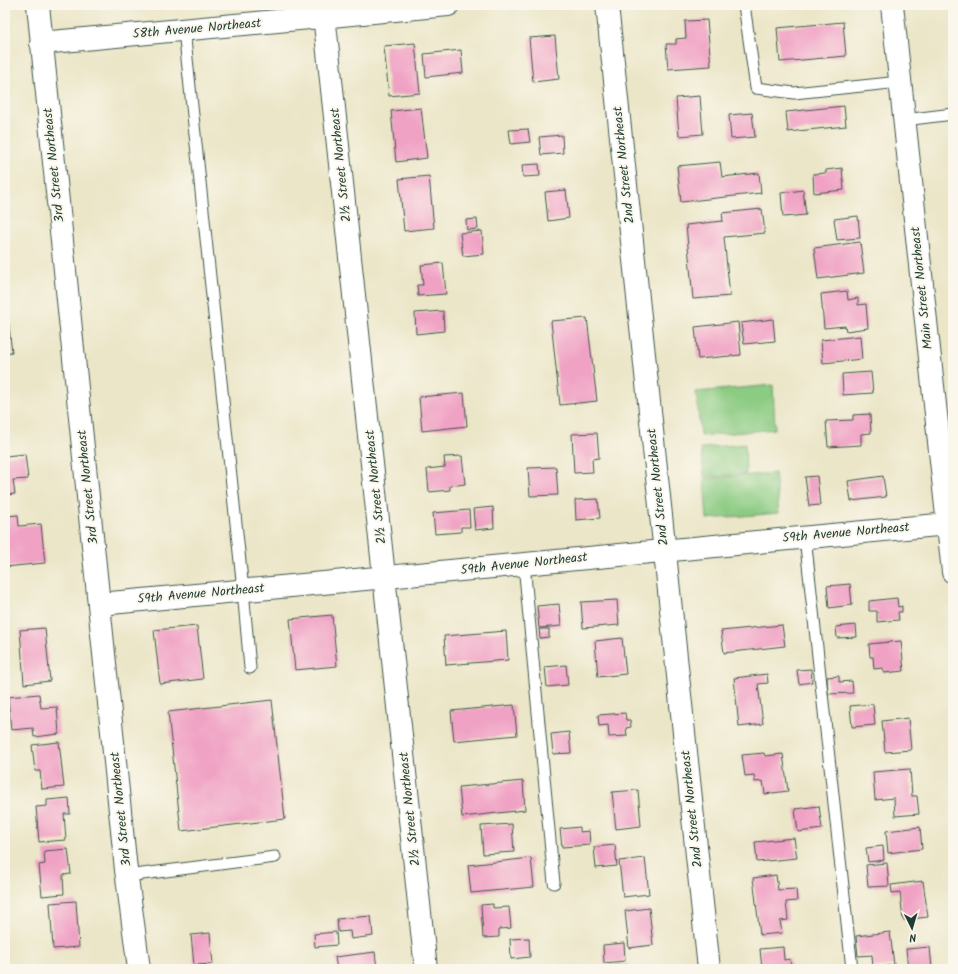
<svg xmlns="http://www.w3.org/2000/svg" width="958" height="974" viewBox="0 0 958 974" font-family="Kalam,sans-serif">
<rect width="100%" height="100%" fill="#fbf7ec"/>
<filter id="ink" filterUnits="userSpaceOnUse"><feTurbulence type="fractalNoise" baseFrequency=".025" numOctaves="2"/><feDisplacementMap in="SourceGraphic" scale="8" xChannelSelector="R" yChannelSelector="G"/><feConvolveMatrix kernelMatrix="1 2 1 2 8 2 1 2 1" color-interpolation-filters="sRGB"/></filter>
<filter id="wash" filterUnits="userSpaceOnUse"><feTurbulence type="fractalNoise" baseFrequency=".012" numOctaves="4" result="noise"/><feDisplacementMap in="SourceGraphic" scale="16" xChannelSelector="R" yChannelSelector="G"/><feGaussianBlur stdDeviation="0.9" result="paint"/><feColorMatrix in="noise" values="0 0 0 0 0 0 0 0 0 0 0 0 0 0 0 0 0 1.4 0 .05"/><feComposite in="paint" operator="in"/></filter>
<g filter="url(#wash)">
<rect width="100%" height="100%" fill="#ebe6c8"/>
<!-- green -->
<path fill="#8bcb82" stroke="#55845b" d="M773,385l2,44 -74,7 -5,-44z
M745,444l1,30 -42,3 -3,-29z
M775,473l4,40 -72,6 -3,-40z"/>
<g id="blocks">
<!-- building -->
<path fill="#f0a2c4" d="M707,20l4,46 -43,3 -2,-25h10v-5l10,-1 -1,-17z
M843,22l3,34 -66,6 -3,-34z
M555,36l4,43 -26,3 -4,-44z
M415,43l5,50 -31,3 -5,-50z
M461,50l2,23 -37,4 -2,-23z
M700,96l3,38 -24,2 -3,-38z
M844,106l2,20 -58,6 -2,-20z
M421,108l6,50 -31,4 -5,-51z
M752,113l3,24 -24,2 -2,-24z
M528,129l2,13 -19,2 -2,-14z
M562,135l1,18 -22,2 -2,-18z
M720,162l2,15 37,-4 2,20 -80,9 -4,-36z
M539,164l1,12 -17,1 -1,-12z
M842,168l2,22 -30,3 -1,-19 13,-1v-3z
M429,176l5,52 -30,3 -5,-52z
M566,190l3,28 -21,3 -3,-29z
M803,190l3,25 -23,2 -2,-24z
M762,209l3,24 -41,4 6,59 -37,3 -7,-74 37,-4 -1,-8z
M858,216l2,22 -23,2 -3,-21z
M477,219l1,10 -11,1 -1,-10z
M482,231l2,23 -21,2 -3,-23z
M860,242l4,31 -46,6 -4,-31z
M443,263l3,31 -28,2 -1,-11h6l-2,-20z
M847,291l1,9 10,-2v7l8,-1 2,24 -22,3 -1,-5 -21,2 -3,-34z
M443,311l1,20 -28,3 -1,-21z
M587,318l10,83 -37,4 -9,-84z
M5,319h3l4,33 -7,1z
M773,319l2,22 -31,3 -3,-21z
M738,322l3,33 -43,4 -3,-32z
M860,336l2,23 -39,4 -2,-23z
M871,372l2,21 -30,2 -1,-21z
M464,393l3,33 -45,5 -3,-34z
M870,414l1,19 -10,1v11l-33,2 -2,-26 27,-1v-5z
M597,433l2,25 -7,1 1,13 -19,1 -2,-39z
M25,454l3,25 -15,1 2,14 -10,1v-39z
M462,456l3,28 -15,2v4l-21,2 -2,-23 18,-2 -1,-10z
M556,467l2,28 -28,1 -2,-28z
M817,476l3,29 -11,1 -4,-29z
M883,476l3,21 -35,4 -3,-20z
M598,499l2,19 -24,2 -1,-20z
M493,507l1,21 -19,2 -2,-21z
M469,510l1,17h-9v5l-26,2 -2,-21z
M18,515l1,11 22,-2 4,39 -40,4v-51z
M850,584l2,21 -23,3 -2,-22z
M897,598l1,9 4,-1v6h-4l1,8 -22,2v-11h-8v-10z
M617,600l2,25 -36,3 -2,-26z
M559,604l2,22 -22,2 -2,-22z
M332,615l5,51 -42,4 -5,-51z
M782,625l3,21 -61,7 -3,-22z
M856,625l1,12 -20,1 -1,-11z
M197,626l6,53 -43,5 -6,-54z
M45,628l5,53 -26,3 -4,-54z
M539,629h10v8l-9,1z
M506,631l2,29 -62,5 -2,-29z
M622,638l4,36 -28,3 -3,-36z
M901,641l3,30 -20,2 -1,-5 -9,1 -1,-12h-3l-1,-13z
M566,665l2,20 -21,2 -2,-20z
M811,669l1,13 -13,2 -2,-14z
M767,674l1,9 -10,1 5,40 -24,3 -5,-49z
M839,676v6l13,-1 1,12 -25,1 -1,-17z
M39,694l2,14 16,-1 2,27 -25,3 -1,-9 -22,2 -3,-33z
M272,700l13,119 -104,12 -13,-119z
M873,704l2,21 -23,2 -2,-21z
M514,705l3,30 -63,6 -3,-30z
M625,713l1,7h4l1,7 -5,1 1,8 -18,1 -1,-12 -9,1 -1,-11z
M908,718l3,32 -26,2 -3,-31z
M569,732l2,21 -18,1 -2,-20z
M59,742l5,45 -22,2 -2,-18h-5l-3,-26z
M764,753l1,3 18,-2 5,37 -23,3 -2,-13 -8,1 -1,-7 -9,1 -3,-21z
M910,769l2,27h5l2,18 -24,2 -1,-18 -19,2 -2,-28z
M523,781l2,29 -63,7 -3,-30z
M638,790l3,36 -25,3 -4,-37z
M69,798l1,16h-6l2,26 -27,2 -3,-35 11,-1v-6z
M819,806l3,23 -24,3 -3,-23z
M512,824l2,28 -31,2 -2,-28z
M580,827v5l9,-1 1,14 -28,2 -2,-18z
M920,827l2,22 -34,4 -2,-22z
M794,838l3,20 -40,4 -2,-20z
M615,845l2,21 -21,2 -2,-21z
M883,846l1,14 -16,2 -2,-14z
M68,849l3,25 -8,1 1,19 -22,2 -3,-31 6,-1 -1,-13z
M531,858l3,29 -63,6 -3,-28z
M645,858l4,36 -26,3 -4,-36z
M887,863l2,23 -21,1 -2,-22z
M776,875l2,15 18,-1 1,12 -11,1 2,18 -8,1 2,12 -22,2 -7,-57z
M923,881l5,36 -25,3 -3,-28 -8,1 -1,-8z
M76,901l3,46 -26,2 -3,-46z
M493,904v4l16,-1 2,21 -12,1v8l-16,1 -2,-33z
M649,908l4,37 -24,3 -4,-37z
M371,916l2,20 -22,3 -1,-8 -12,1 -1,-13z
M336,932l1,13 -22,2 -1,-13z
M890,932l4,33 -21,3 -1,-13 -14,1 -2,-20z
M210,933l3,31 -19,1 -3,-30z
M529,938l1,19 -19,2 -1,-20z
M624,943l1,18 -21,2 -1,-18z
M783,947l1,13 6,-1 1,10h-29l-2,-20z
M930,947l2,22h-24l-2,-20z
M375,952l2,17h-40l-2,-12z
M628,965v4h-20l-1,-2z"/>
</g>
</g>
<g filter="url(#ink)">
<use href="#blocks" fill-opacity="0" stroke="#3e564a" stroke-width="1"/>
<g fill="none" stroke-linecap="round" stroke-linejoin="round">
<defs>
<path id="lane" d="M744,5l12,83 38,5 106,-11
M184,30l59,560 7,78
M904,120l49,-6
M805,537l47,432
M524,564l30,319
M127,876l148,-19"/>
<path id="street" d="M38,5l88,865 13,99
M323,5l103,964
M607,5l102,964
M892,5l61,567
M41,43l407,-38
M100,604l848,-80"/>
</defs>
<!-- lane casing -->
<use href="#lane" stroke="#3e564a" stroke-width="13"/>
<!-- street casing -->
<use href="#street" stroke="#3e564a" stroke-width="24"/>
<!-- lane -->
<use href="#lane" stroke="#fff" stroke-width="11"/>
<!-- street -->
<use href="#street" stroke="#fff" stroke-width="22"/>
</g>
</g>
<g text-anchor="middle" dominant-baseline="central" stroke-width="4" stroke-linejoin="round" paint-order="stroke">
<!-- street labels -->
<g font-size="13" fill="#1f3d34" stroke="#fbf7ec">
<text transform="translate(197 29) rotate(-5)">58th Avenue Northeast</text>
<text transform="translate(54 165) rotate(-96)">3rd Street Northeast</text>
<text transform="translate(341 165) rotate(-96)">2½ Street Northeast</text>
<text transform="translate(624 165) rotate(-96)">2nd Street Northeast</text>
<text transform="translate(922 288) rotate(-96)">Main Street Northeast</text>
<text transform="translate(88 487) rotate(-96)">3rd Street Northeast</text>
<text transform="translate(376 487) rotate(-96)">2½ Street Northeast</text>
<text transform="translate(658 487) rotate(-96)">2nd Street Northeast</text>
<text transform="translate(846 533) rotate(-5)">59th Avenue Northeast</text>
<text transform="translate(524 564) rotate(-6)">59th Avenue Northeast</text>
<text transform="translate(201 594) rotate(-5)">59th Avenue Northeast</text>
<text transform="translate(121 809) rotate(-96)">3rd Street Northeast</text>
<text transform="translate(410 809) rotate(-96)">2½ Street Northeast</text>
<text transform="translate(692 809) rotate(-96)">2nd Street Northeast</text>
</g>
</g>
<!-- margin -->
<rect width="958" height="974" fill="none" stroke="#fbf7ec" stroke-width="20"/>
<!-- north arrow -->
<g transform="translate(912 928) rotate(175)" stroke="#fbf7ec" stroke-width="3" paint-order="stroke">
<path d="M0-3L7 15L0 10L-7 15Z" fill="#1f3d34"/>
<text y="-6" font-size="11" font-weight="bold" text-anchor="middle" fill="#1f3d34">N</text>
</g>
</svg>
